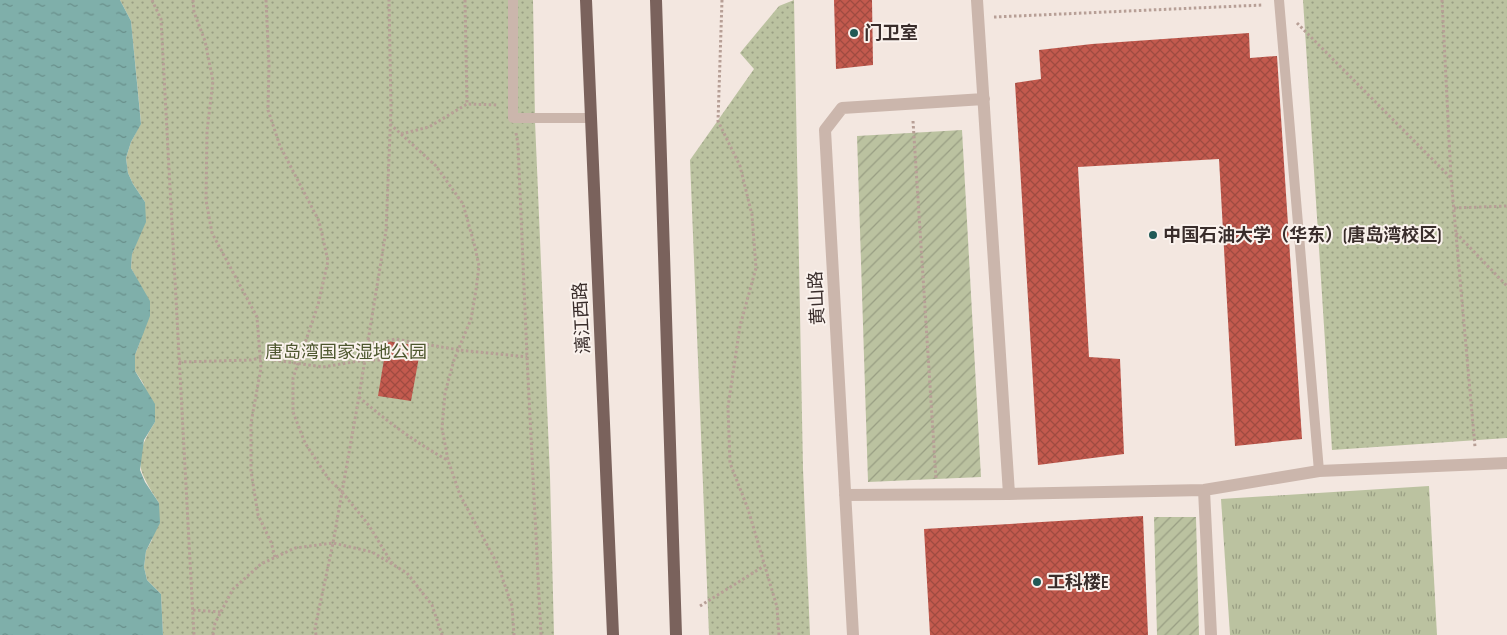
<svg xmlns="http://www.w3.org/2000/svg" width="1507" height="635" viewBox="0 0 1507 635" font-family="'Sofia Sans Condensed','Noto Sans SC',sans-serif">
<defs>
<pattern id="grass-tufts" width="24" height="20" patternUnits="userSpaceOnUse" patternTransform="scale(1.25)"><rect width="24" height="20" fill="#bbc2a0"/><path d="M3 7l-1-3M5 7V3M7 7l1-3M15 17l-1-3M17 17v-4M19 17l1-3" fill="none" stroke="#999e83"/></pattern>
<pattern id="park-dots" width="8" height="8" patternUnits="userSpaceOnUse" patternTransform="scale(1.25)"><rect width="8" height="8" fill="#bbc2a0"/><path d="M2 2h.1M6 6h.1" fill="none" stroke="#999e83" stroke-width="1.8" stroke-linecap="round"/></pattern>
<pattern id="garden-furrows" width="10" height="10" patternUnits="userSpaceOnUse" patternTransform="scale(1.25)"><rect width="10" height="10" fill="#bbc2a0"/><path d="M-1 1l2-2M0 10L10 0M9 11l2-2" fill="none" stroke="#999e83"/></pattern>
<pattern id="water-ripples" width="26" height="14" patternUnits="userSpaceOnUse" patternTransform="scale(1.25)"><rect width="26" height="14" fill="#7fafaa"/><path d="M2 4q2-2 4 0t4 0M15 11q2-2 4 0t4 0" fill="none" stroke="#698f8b"/></pattern>
<pattern id="building-cross-hatch" width="8" height="8" patternUnits="userSpaceOnUse" patternTransform="scale(1.25)"><rect width="8" height="8" fill="#c35a4e"/><path d="M0 0l8 8M0 8l8-8" fill="none" stroke="#9f4b41"/></pattern>
</defs>
<rect width="100%" height="100%" fill="#f3e7e0"/>
<!-- grass -->
<path fill="url(#grass-tufts)" d="M1429,486l8,149h-207l-9,-136z"/>
<!-- park -->
<path fill="url(#park-dots)" d="M120,0h413l2,121 15,355 4,159h-391l-2,-41 -14,-14 -3,-13 2,-16 6,-11 7,-37c-22,-34 -27,-44 -4,-81l-12,-39 -8,-12v-16l6,-16 -2,-56 -8,-15 1,-14 5,-14 8,-38 -12,-18 -5,-11 -2,-15 5,-16 10,-19 -10,-102z
M794,0l9,469 7,166h-101l-19,-475 64,-91 -14,-16 39,-47z
M1303,0h204v438l-175,12z"/>
<!-- garden -->
<path fill="url(#garden-furrows)" d="M962,130l19,347 -113,5 -11,-346z
M1154,517h42l3,118h-42z"/>
<!-- water -->
<path fill="url(#water-ripples)" d="M0,0h120l11,21 10,103 -10,18 -5,16 2,15 5,11 12,18 1,20 -14,32 -1,14 19,33v15l-15,39v16l20,33v18l-11,18 -4,30 5,12 14,21 1,20 -14,28 -2,16 3,13 14,14 2,41h-163z"/>
<!-- building -->
<path fill="url(#building-cross-hatch)" d="M834,0h38l1,65 -37,4z
M1249,33l1,25 27,-2 25,383 -67,7 -16,-287 -141,8 11,190 31,2 4,95 -86,11 -23,-382 26,-4 -2,-29 53,-6z
M387,341l34,5 -10,55 -33,-5z
M1143,516l5,119h-218l-6,-106z"/>
<g fill="none" stroke-linecap="round" stroke-linejoin="round">
<!-- path -->
<path stroke="#b79f96" stroke-width="3" stroke-dasharray="2.5 2.5" stroke-linecap="butt" d="M152,0l9,19 33,616
M193,0l1,12 11,29 8,40 -6,50 -1,69 6,33 45,84 4,51 -10,55v48l7,44 13,27 4,15
M266,0l3,65 -1,45 12,36 39,75 9,40 -10,44 -25,73v34l12,31 23,35 14,14 26,32 25,41
M465,0l2,104
M722,0l-4,121 22,45 12,49 4,53 -16,58 -12,81 2,56 18,46 29,98 2,28
M1442,0l9,178 24,269
M994,17l269,-12
M1297,23l154,155
M913,121l23,358
M390,124l46,42 27,38 12,43 4,19 -3,24 -5,29 -17,41 -9,33 -3,35 6,32 12,35 38,70 14,41 2,29
M516,133l2,11 9,213 14,278
M401,134l28,-7 38,-23 31,1
M1454,208l53,-2
M1456,233l51,53
M368,341l10,3 17,-5 64,11 68,7
M179,362l72,-2 9,-2 63,9 42,-7h19
M359,397c27,24 56,45 88,63
M700,606l64,-40
M193,610l28,2
M213,635l2,-12 18,-34 28,-25 34,-16 38,-5 39,9 35,21 25,32 10,30
M316,635l-1,-7 18,-85 25,-141 28,-171 5,-122 -2,-109"/>
<!-- service -->
<path stroke="#cbb6ac" stroke-width="10" d="M513,0v118h78
M1279,0l40,471"/>
<!-- minor -->
<path stroke="#cbb6ac" stroke-width="12" d="M977,0l32,494 195,-4 115,-19 188,-8
M1204,490l7,145
M845,495l164,-1
M853,635l-28,-505 17,-22 142,-9"/>
<!-- primary -->
<path stroke="#7a625c" stroke-width="12" d="M586,0l27,635
M656,0l20,635"/>
</g>
<!-- markers -->
<g fill="#215a56" stroke="#faf2ed" stroke-width="2">
<circle cx="854" cy="33" r="5"/>
<circle cx="1153" cy="235" r="5"/>
<circle cx="1037" cy="582" r="5"/>
</g>
<g text-anchor="middle" dominant-baseline="central" stroke-width="4" stroke-linejoin="round" paint-order="stroke">
<!-- poi labels -->
<g font-size="18" font-weight="bold" fill="#392d2b" stroke="#faf2ed" text-anchor="start">
<text x="864" y="33">门卫室</text>
<text x="1163" y="235">中国石油大学（华东）(唐岛湾校区)</text>
<text x="1047" y="582">工科楼E</text>
</g>
<!-- street labels -->
<g font-size="18" fill="#392d2b" stroke="#faf2ed">
<text transform="translate(817 298) rotate(-93)">黄山路</text>
<text transform="translate(582 318) rotate(-93)">漓江西路</text>
</g>
<!-- park labels -->
<g font-size="18" fill="#4e572f" stroke="#faf2ed">
<text x="346" y="352">唐岛湾国家湿地公园</text>
</g>
</g>
</svg>
